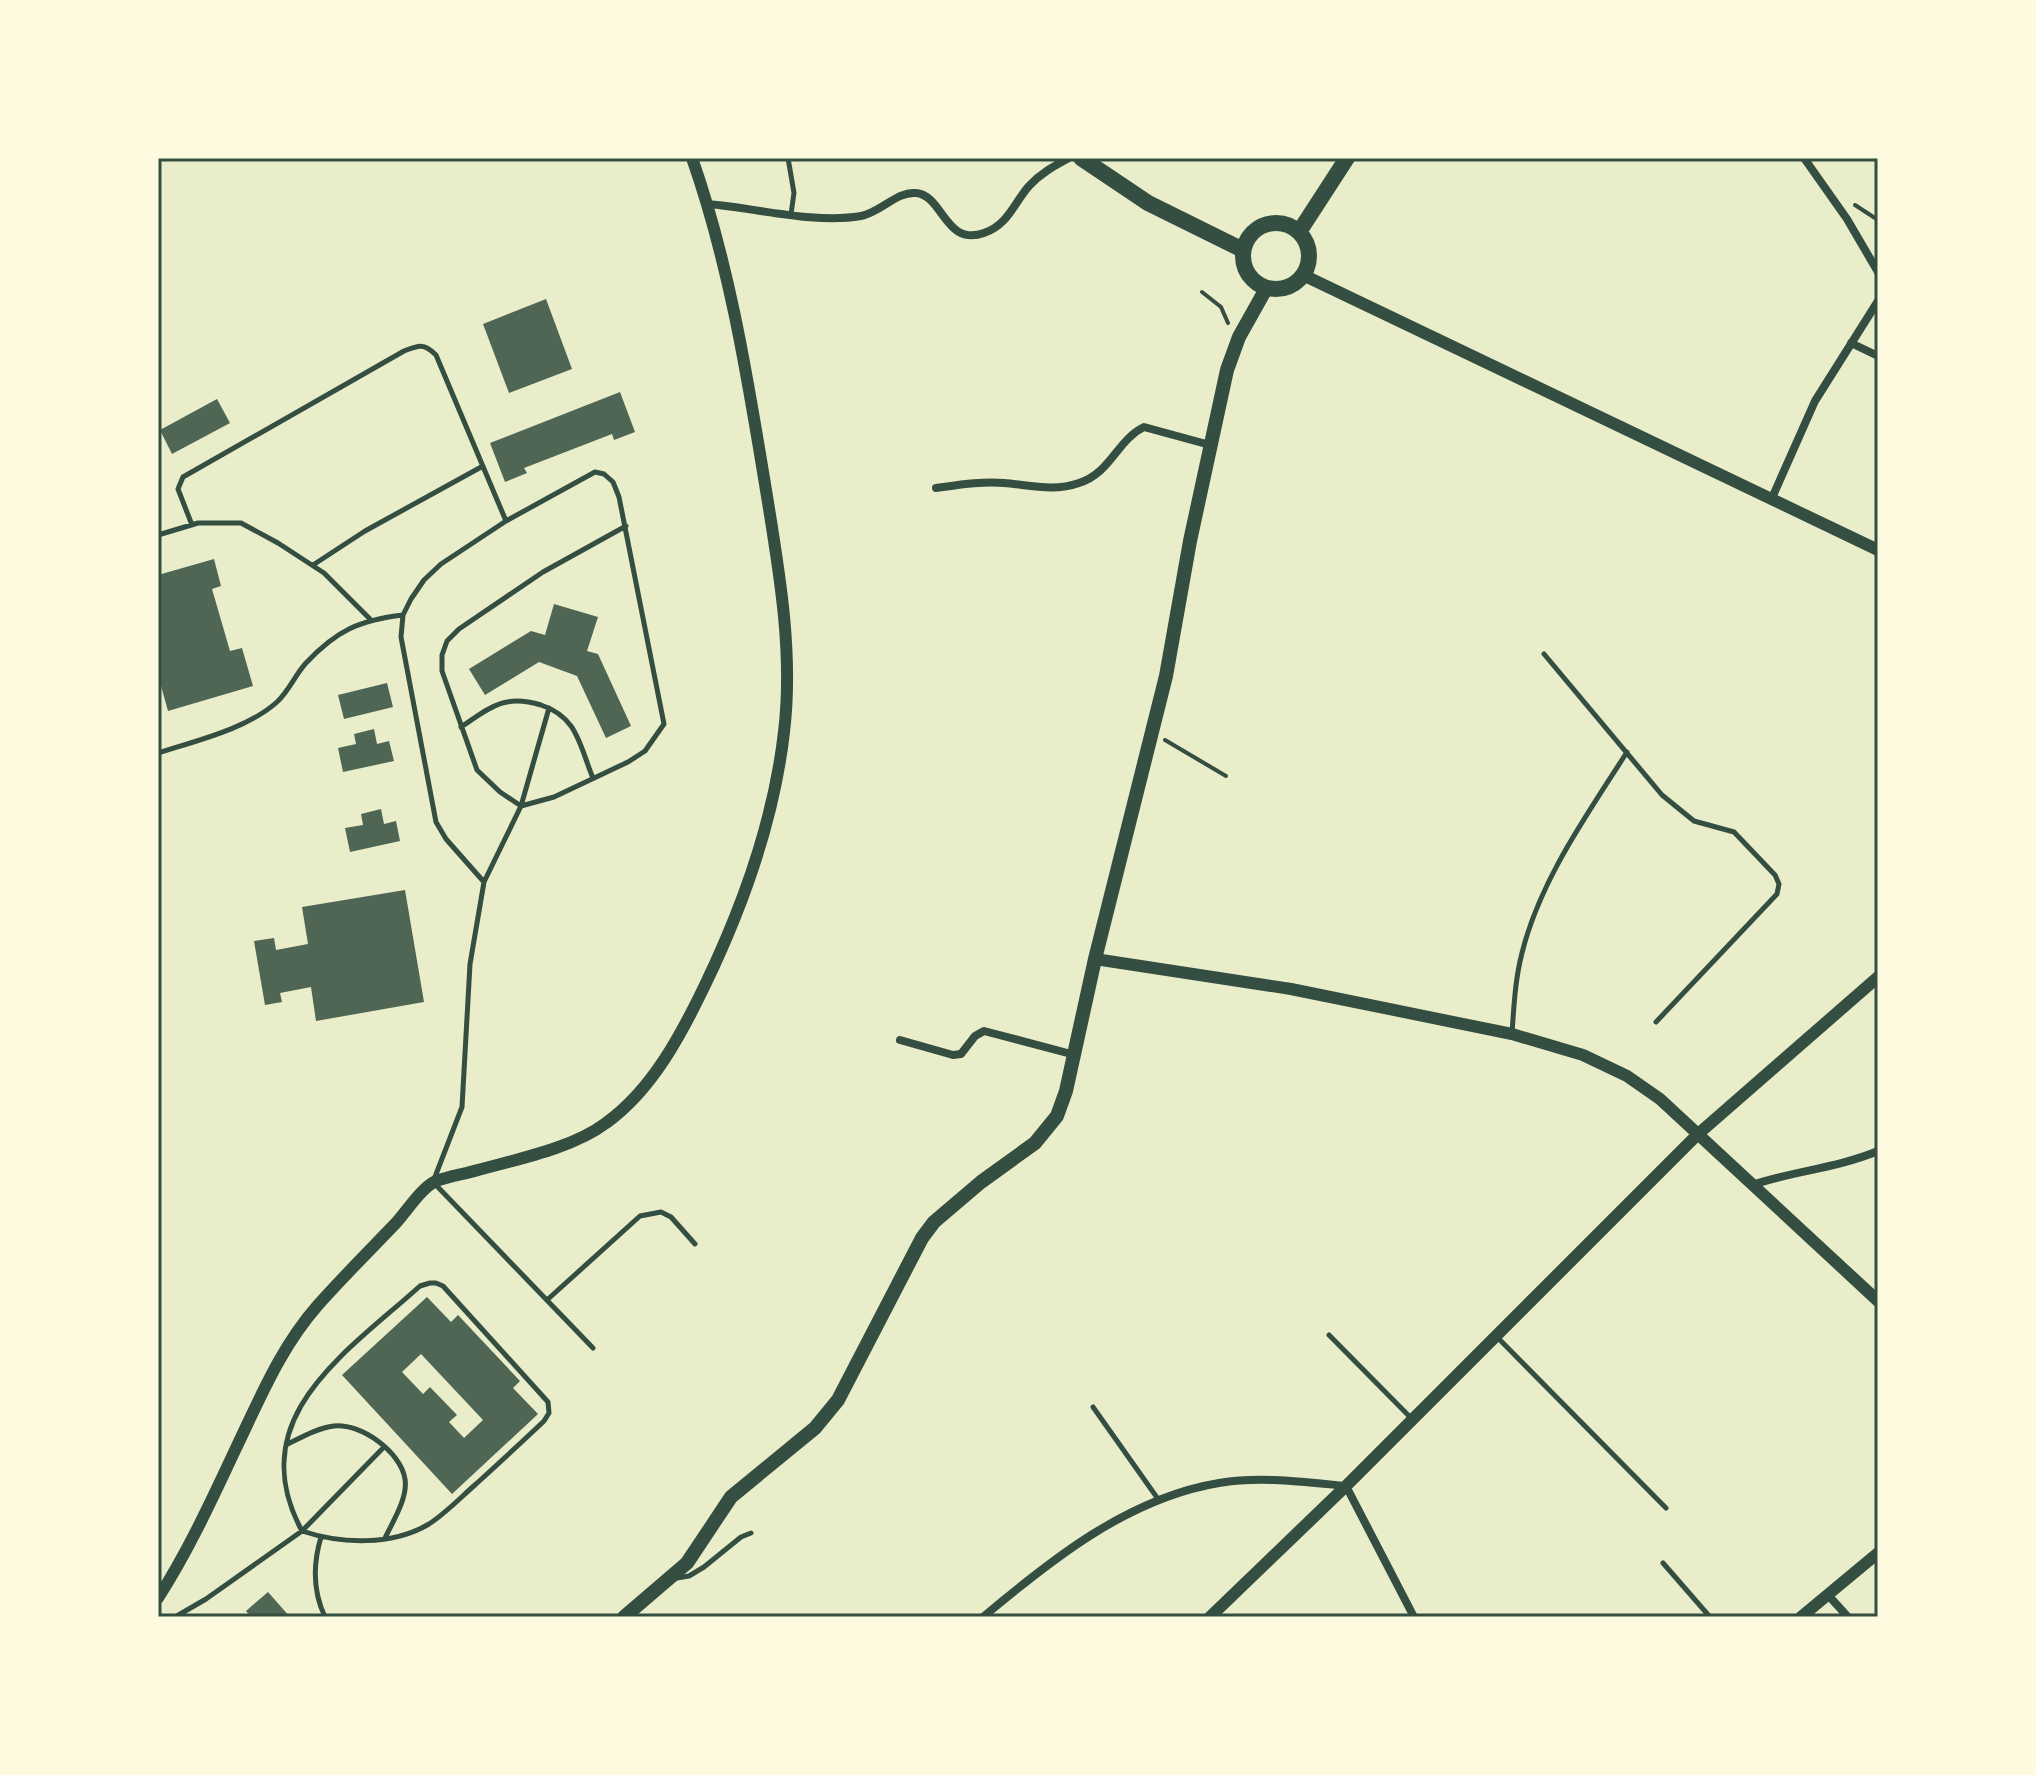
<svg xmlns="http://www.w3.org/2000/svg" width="2036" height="1775" viewBox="0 0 2036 1775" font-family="Overpass,sans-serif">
<rect width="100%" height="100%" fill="#e9edc9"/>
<!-- building -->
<path fill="#4f6655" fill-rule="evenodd" d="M546,299l26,70 -63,24 -26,-69z
M620,392l15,40 -21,8 -2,-6 -88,34 3,5 -22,9 -15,-39z
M217,399l13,24 -58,31 -12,-24z
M214,559l7,27 -9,3 18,62 12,-3 11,38 -85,25 -10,-36v-100z
M554,604l44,13 -11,34 11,3 33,72 -25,12 -29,-62 -38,-14 -54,33 -16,-26 62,-38 14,4z
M387,683l6,24 -49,12 -6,-24z
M374,729l3,15 12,-3 5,20 -51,11 -5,-24 18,-4 -2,-10z
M381,809l3,15 12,-3 4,20 -50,11 -5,-24 18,-3 -2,-11z
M405,890l19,112 -108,19 -5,-34 -31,6 2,9 -17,3 -11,-64 20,-3 2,12 32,-6 -6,-37z
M427,1297l24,25 7,-7 62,66 -7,7 25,26 -86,80 -110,-119zM421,1354l62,66 -19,18 -15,-16 8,-7 -27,-28 -7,7 -21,-22z
M268,1592l22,25h-39l-5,-6z"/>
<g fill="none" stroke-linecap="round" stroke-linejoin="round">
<!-- path -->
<path stroke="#344e41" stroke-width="4" d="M1855,205l23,15
M1202,292l19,15 7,16
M1165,740l61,36"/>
<!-- service -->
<path stroke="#344e41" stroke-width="5" d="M788,158l6,35 -3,21
M192,525l-14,-36 5,-12 221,-126c15,-6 20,-8 32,4l70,166
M158,535l40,-12h43l37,20 46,30 46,46
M313,565l52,-34 118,-65
M1544,654l118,141 32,26 40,11 41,43 4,9 -2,10 -121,128
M549,708l-28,98 -37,76 -14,82 -8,143 -29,75 160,166
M461,727c30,-20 43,-33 80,-22 12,4 22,10 30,21 10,14 15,36 22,52
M158,753c37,-12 89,-24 119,-51 12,-11 18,-27 29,-39 31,-33 54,-43 97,-48
M484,882l-38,-43 -10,-17 -35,-185 2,-22 8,-16 13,-19 17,-16 65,-43 89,-49 9,2 9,8 6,15 45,227 -19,27 -17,11 -74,35 -33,9 -21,-14 -23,-22 -35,-99v-16l5,-14 12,-12 84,-57 83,-46
M1512,1033c2,-27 3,-53 10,-80 18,-73 65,-138 105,-201
M430,1283h6l7,3 105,116 1,11 -5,8c-22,21 -45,42 -68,63 -15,13 -30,29 -47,40 -37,22 -88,20 -127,7 -61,-113 45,-179 118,-245z
M547,1300l93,-84 21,-4 10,5 24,27
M1329,1335l84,85
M1497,1337l169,171
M1093,1407l65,92
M288,1444c14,-7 30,-16 46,-18 27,-3 67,26 71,53 3,19 -12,42 -20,59
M321,1537c-8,27 -8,55 4,80
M1663,1563l47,54
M677,1578l12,-2 15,-9 37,-30 10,-4
M175,1617l31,-18 96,-68 82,-84"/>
<!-- minor -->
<path stroke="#344e41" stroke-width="8" d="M1804,158l43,61 31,53
M708,204c48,4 106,20 153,12 19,-3 36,-25 55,-23 27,2 29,54 68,40 24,-8 30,-30 45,-47 12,-13 25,-20 40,-28
M1851,343l27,13
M936,488c22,-3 46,-7 68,-5 25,2 50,9 75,0 32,-10 38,-43 65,-56l66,18
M1772,498l43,-97 63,-100
M900,1040l53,15 8,-1 14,-18 9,-5 91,24
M1752,1185c42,-14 85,-17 126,-34
M1828,1595l20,22
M983,1617c68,-57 145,-119 236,-134 42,-7 85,-1 127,3l68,131"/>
<!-- tertiary -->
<path stroke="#344e41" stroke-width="12" d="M1303,275l575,275
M1095,959l196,30 221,45 71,21 44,21 33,23 218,202
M158,1598c31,-48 55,-101 79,-152 24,-50 44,-99 81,-141 25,-28 51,-54 77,-81 12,-13 26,-36 41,-43 13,-5 29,-7 42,-11 40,-11 95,-22 128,-47 46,-33 75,-88 99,-138 38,-79 69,-165 79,-253 10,-82 -6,-167 -19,-248 -18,-109 -36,-221 -73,-326
M1210,1617l136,-131 351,-351 181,-158
M1801,1617l77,-64"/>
<!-- secondary -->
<path stroke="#344e41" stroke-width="14" d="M624,1617l63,-54 44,-66 84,-69 23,-28 84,-162 12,-16 47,-40 54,-39 22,-27 9,-25 29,-132 71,-283 24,-135 37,-171 12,-33 28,-50"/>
<!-- trunk -->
<path stroke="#344e41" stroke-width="16" d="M1081,158l67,45 95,47
M1243 256a33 33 0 1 1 66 0a33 33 0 1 1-66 0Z
M1299,232l48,-74"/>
</g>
<!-- border -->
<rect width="2036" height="1775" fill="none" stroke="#fefae0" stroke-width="320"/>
<rect x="160" y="160" width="1716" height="1455" fill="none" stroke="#344e41" stroke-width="3"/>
</svg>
